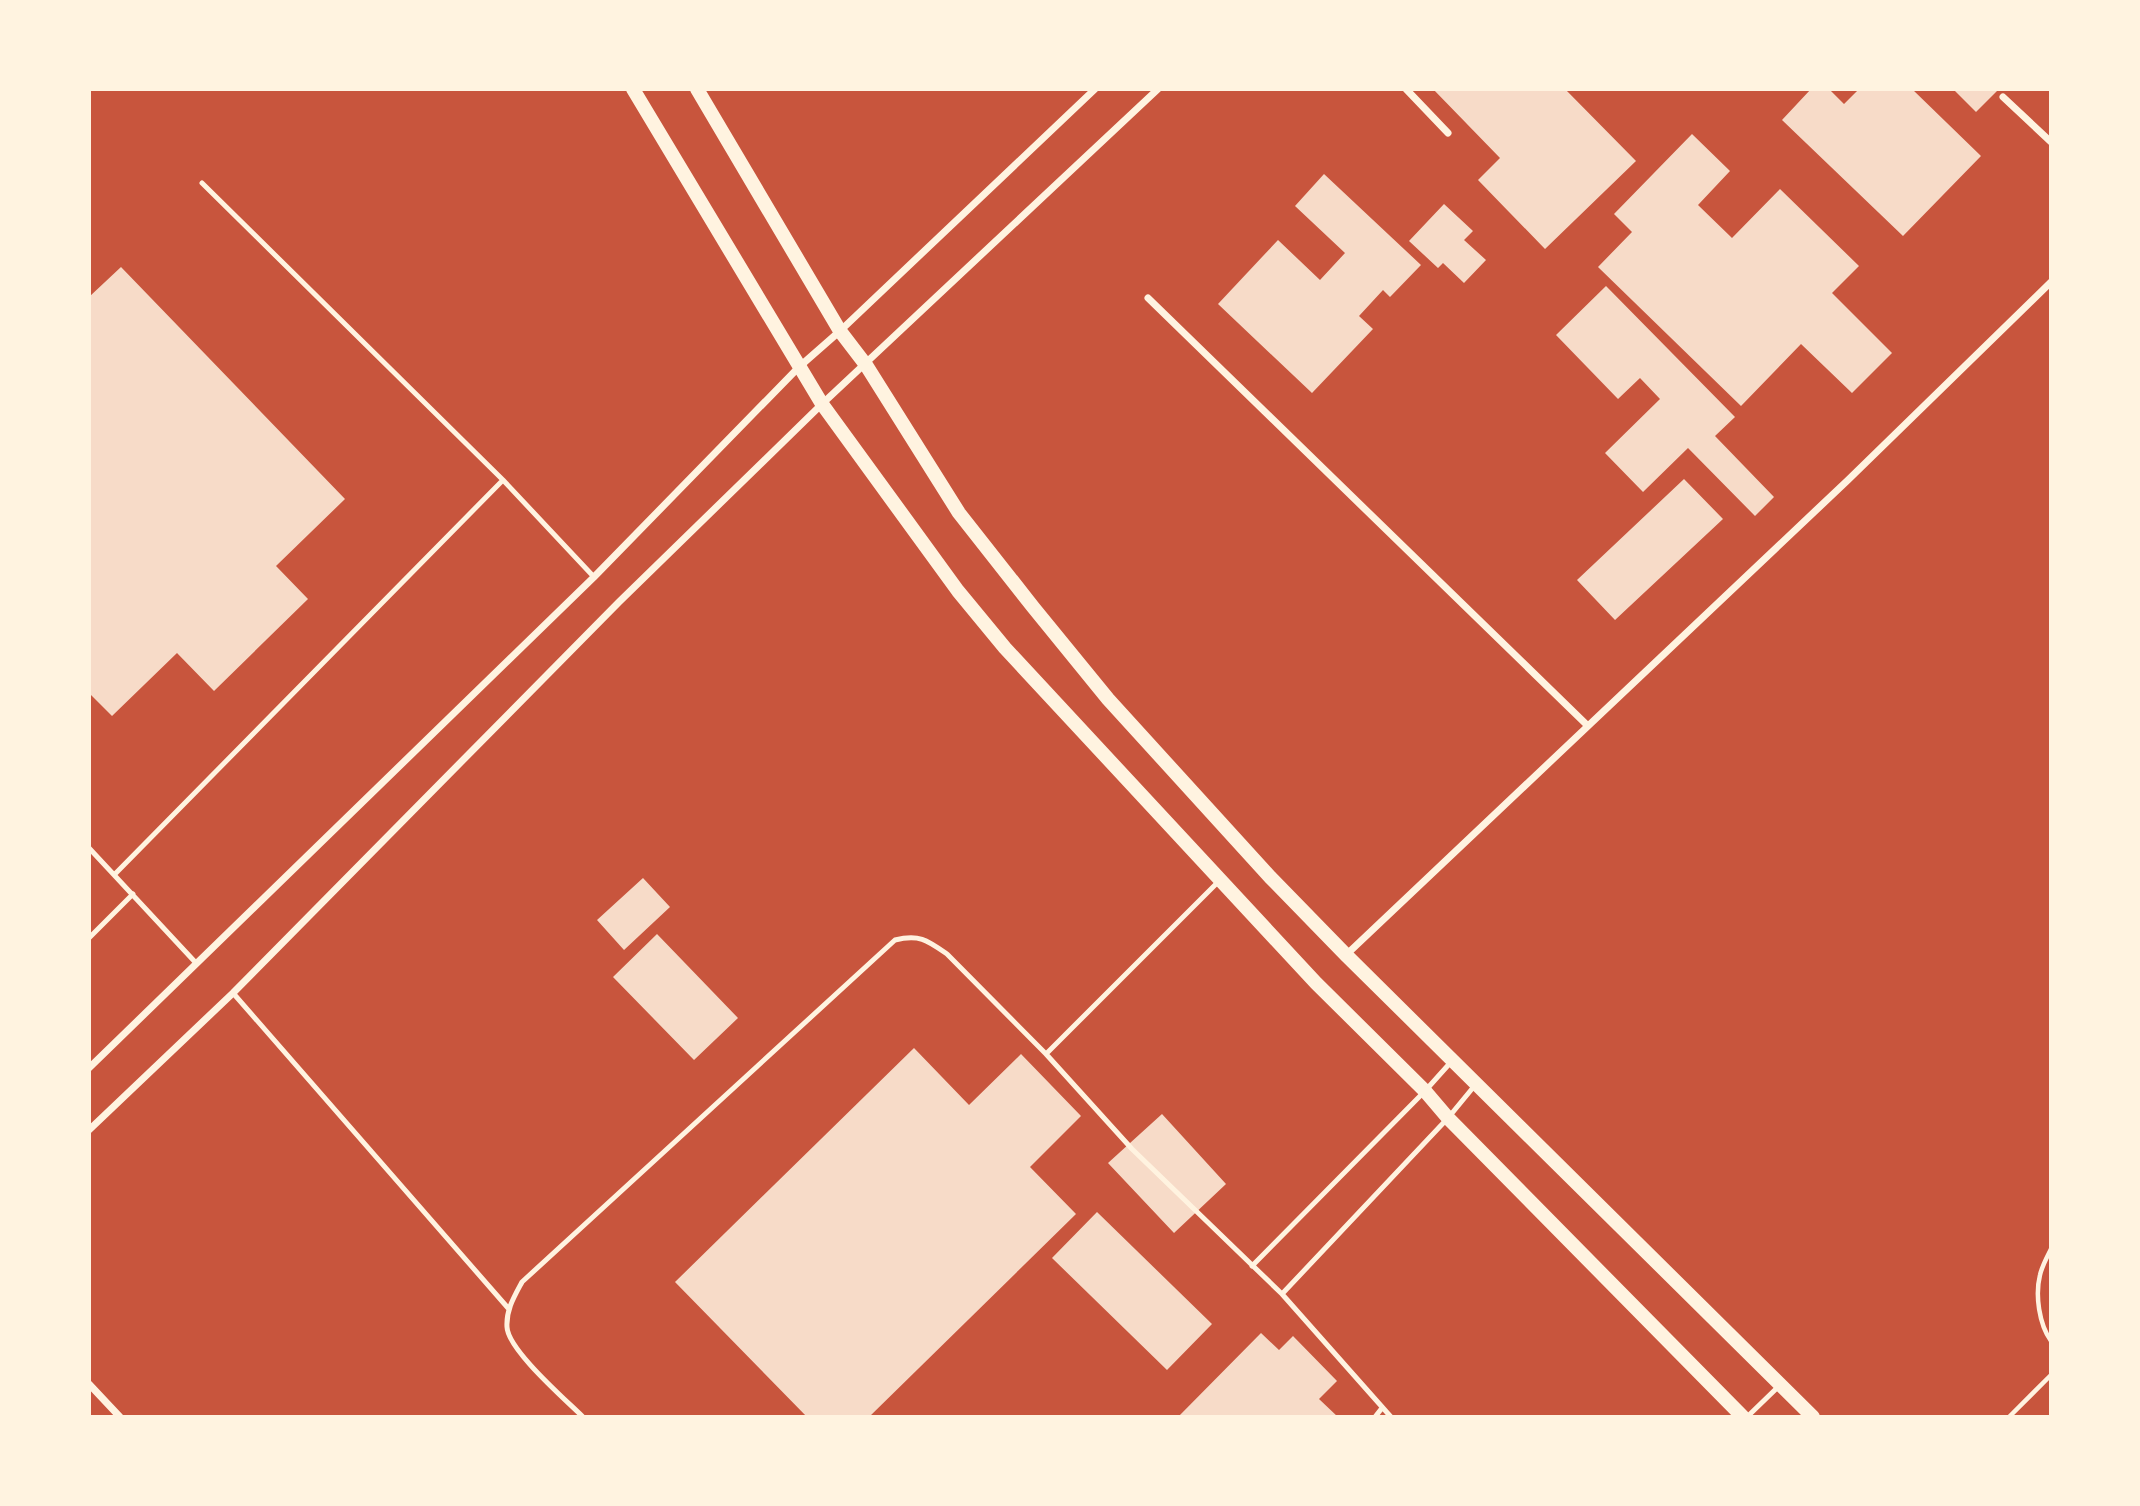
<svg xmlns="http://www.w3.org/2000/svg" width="2140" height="1506" viewBox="0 0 2140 1506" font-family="'Fira Sans',sans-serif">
<rect width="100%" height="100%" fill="#c8553d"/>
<!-- building -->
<path fill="#f7dbc8" d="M1433,89h132l71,72 -91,88 -67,-69 22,-22z
M1811,89h18l15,15 15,-15h53l69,67 -78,80 -121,-116z
M1953,89h46l-23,23z
M1692,134l38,37 -32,34 34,33 48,-49 79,77 -27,27 60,60 -40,40 -51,-49 -60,62 -143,-139 34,-35 -18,-18z
M1324,174l97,91 -31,32 -7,-7 -24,26 14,13 -61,64 -94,-89 60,-64 42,40 25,-27 -50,-47z
M1444,204l29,27 -9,9 22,20 -22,23 -21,-20 -5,5 -29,-27z
M121,267l224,232 -69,67 32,33 -94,92 -37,-38 -65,63 -23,-23v-396z
M1606,286l129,131 -20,19 59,61 -19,19 -67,-68 -45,44 -38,-39 55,-54 -20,-21 -22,21 -62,-64z
M1684,479l39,40 -108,101 -38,-40z
M643,878l27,29 -46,43 -27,-30z
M657,934l81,84 -44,42 -81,-83z
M914,1048l55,57 52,-51 60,62 -51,51 46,47 -207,203h-62l-132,-135z
M1162,1114l64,70 -52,49 -66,-70z
M1097,1212l115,112 -45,46 -115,-112z
M1261,1333l18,17 14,-14 44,45 -18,18 19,18h-160z"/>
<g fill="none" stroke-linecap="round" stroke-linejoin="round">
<!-- path -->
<path stroke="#fff3e0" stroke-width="4.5" d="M2051,1249c-4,8 -9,17 -11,26 -5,20 -1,49 11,66
M2009,1417l42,-42"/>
<!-- service -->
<path stroke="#fff3e0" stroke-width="5" d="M202,183l301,297 91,97
M89,848l107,115
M115,874l388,-394
M89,938l44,-44
M233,993l275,315
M1046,1054l173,-173
M1252,1266l173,-175 26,-29
M1282,1294l166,-176 28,-34
M583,1417c-17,-17 -75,-67 -76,-90 -1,-17 7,-30 15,-45l373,-342c24,-6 32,0 52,14l99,100 86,95 150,145 109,123
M1375,1417l7,-9
M1747,1417l33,-32"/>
<!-- minor -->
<path stroke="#fff3e0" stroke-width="7" d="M1406,89l42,44
M2003,97l48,45
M1148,298l440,428
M1346,955l502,-475 203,-198
M89,1068l505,-491 205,-210 41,-36 255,-242
M89,1130l144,-137 386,-391 203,-198 336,-315
M89,1384l31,33"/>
<!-- secondary -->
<path stroke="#fff3e0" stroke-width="14" d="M633,89l189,315 136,187 47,57 311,335 109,108 23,27 295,299
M697,89l143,242 26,34 93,148 74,94 75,92 162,178 76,78 467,462"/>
</g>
<!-- border -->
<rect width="2140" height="1506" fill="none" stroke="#fff3e0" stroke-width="182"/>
</svg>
